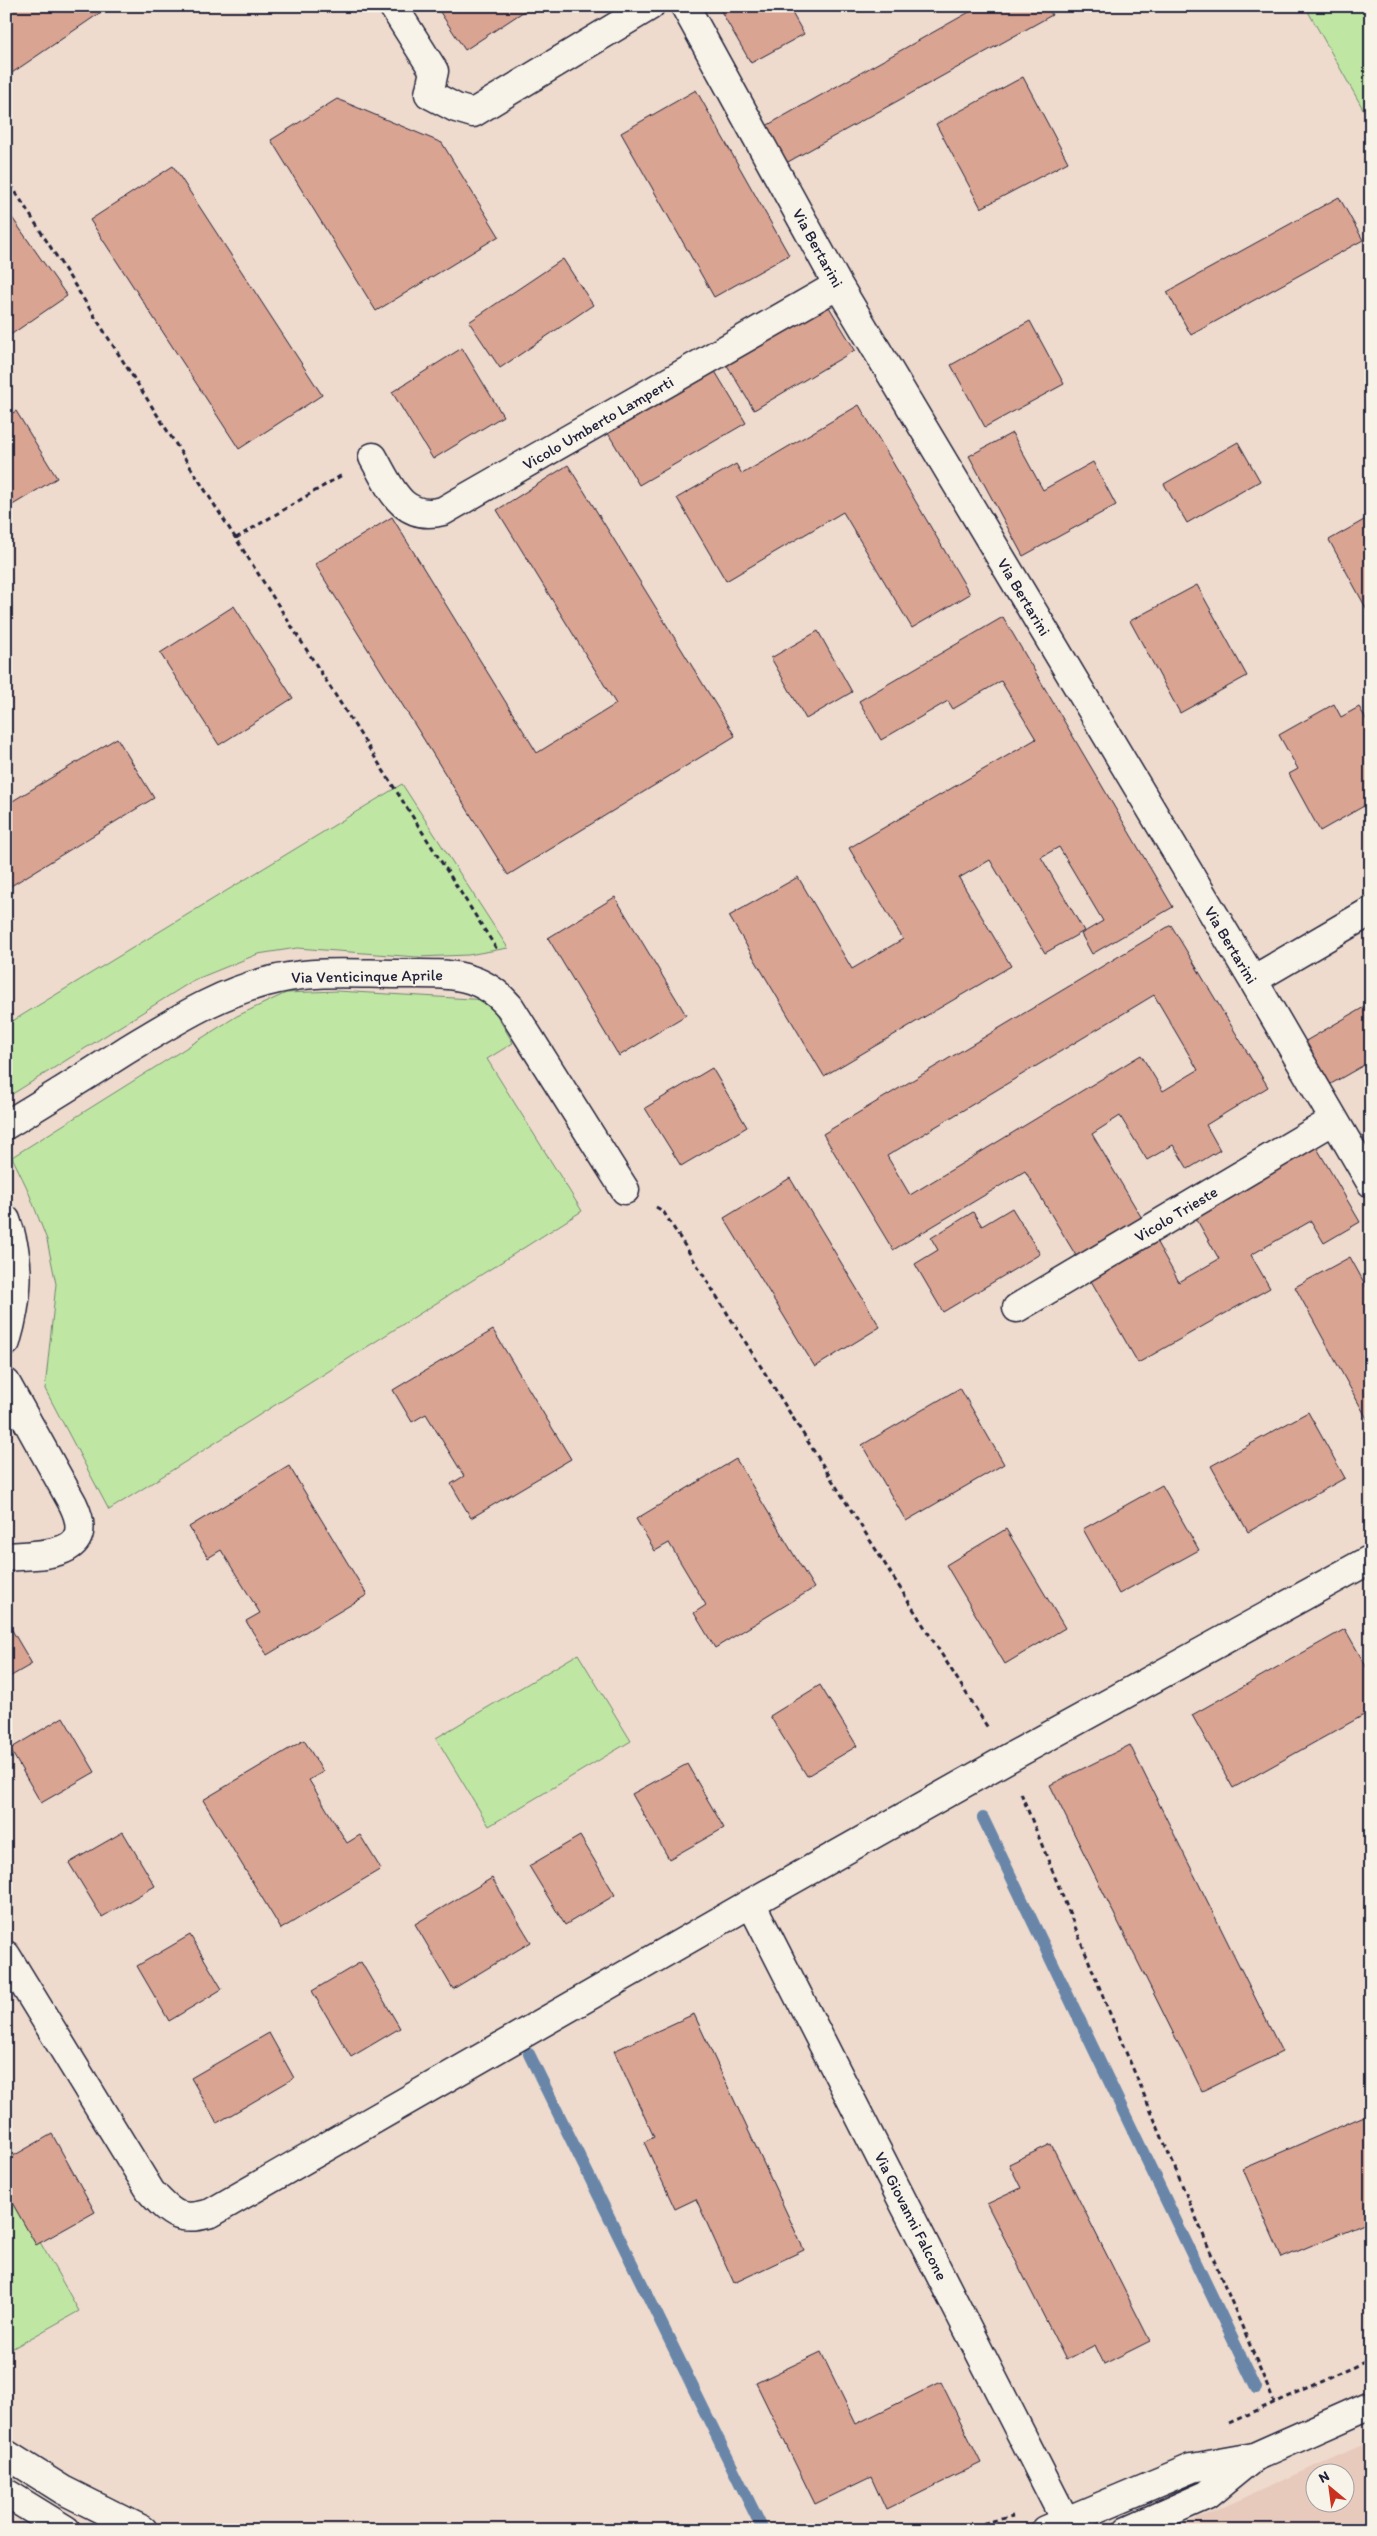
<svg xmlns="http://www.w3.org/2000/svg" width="1377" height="2536" viewBox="0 0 1377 2536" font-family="Itim,sans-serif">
<rect width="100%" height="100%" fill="#eedbce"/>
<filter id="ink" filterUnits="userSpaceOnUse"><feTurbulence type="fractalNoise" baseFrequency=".02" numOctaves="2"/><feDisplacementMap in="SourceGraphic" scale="10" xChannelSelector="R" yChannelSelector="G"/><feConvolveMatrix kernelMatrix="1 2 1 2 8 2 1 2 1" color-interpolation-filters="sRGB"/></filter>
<g filter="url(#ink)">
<!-- built -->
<path fill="#e8cabc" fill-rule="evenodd" d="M1371,2441v89h-199zM1314,2474h30v30h-30z"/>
<!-- green -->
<path fill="#bfe7a3" stroke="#70846f" d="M1305,6h66v117z
M402,784l106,164 -40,7 -51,2 -120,-9 -39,6 -64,26 -188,118v-73z
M337,991l151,9 25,43 -26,16 95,152 -473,299 -64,-121 11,-105 -9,-44 -20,-52 -15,-31 225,-141 49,-23z
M578,1654l53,87 -142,85 -53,-88z
M6,2182l73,129 -73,41z"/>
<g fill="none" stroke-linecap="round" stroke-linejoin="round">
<!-- stream -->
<path stroke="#6986a9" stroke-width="12" d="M983,1818l273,570
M529,2054l234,476"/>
</g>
<!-- building -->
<path fill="#daa492" stroke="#22223b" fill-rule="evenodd" d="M6,6h104l-104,71z
M436,6h96l-67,44z
M718,6h70l16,28 -53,29z
M980,6h67l5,9 -266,148 -20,-37z
M1023,77l45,85 -87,46 -45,-84z
M696,90l93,165 -75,42 -93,-164z
M337,99l105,44 57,93 -123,75 -105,-171z
M173,166l149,229 -83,54 -149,-229z
M1339,197l24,43 -172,95 -24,-43z
M6,209l61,87 -61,42z
M563,259l30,46 -93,63 -31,-46z
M826,302l29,48 -101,60 -29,-48z
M1030,321l34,63 -79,43 -34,-62z
M462,348l41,68 -70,43 -41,-67z
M713,368l33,55 -107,62 -33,-55z
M859,405l111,189 -58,34 -69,-116 -117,69 -49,-83 59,-34 6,10z
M16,411l41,67 -51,31v-92z
M1012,433l31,57 50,-28 23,43 -93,51 -54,-100z
M1238,442l22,39 -73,42 -23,-39z
M568,465l167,271 -227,139 -193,-311 77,-47 145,236 79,-49 -119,-194z
M1371,516v101l-42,-77z
M1197,585l50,91 -67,37 -50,-92z
M234,606l59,92 -74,47 -59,-92z
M1003,617l170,290 -81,47 -11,-20 22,-13 -44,-74 -18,10 43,74 -39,22 -55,-93 -31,18 52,88 -187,110 -95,-160 69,-39 54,92 51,-30 -54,-91 187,-109 -35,-58 -48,28 -5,-8 -67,39 -22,-39z
M818,631l34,61 -46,27 -35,-61z
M1334,704l7,13 18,-10 12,20v75l-51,29 -31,-57 9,-5 -19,-34z
M117,738l37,60 -148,91v-84z
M615,897l71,118 -67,41 -71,-118z
M1171,925l97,162 -62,38 14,25 -32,19 -15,-24 -26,15 -27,-44 -28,18 51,86 -65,39 -53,-88 -132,79 -70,-116zM1154,995l44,75 -35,21 -22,-36 -231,140 -23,-39z
M1371,1003v58l-42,24 -25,-43z
M712,1068l35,59 -66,39 -36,-58z
M1314,1143l46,79 -36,21 -13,-22 -60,34 19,33 -132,75 -48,-84 66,-38 23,41 40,-23 -26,-46z
M790,1178l90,149 -65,40 -91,-149z
M1012,1208l28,46 -97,58 -28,-48 23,-14 -7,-12 42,-26 9,14z
M1350,1257l21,38v131l-76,-139z
M493,1330l78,129 -100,59 -20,-34 13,-8 -38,-62 -14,8 -19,-32z
M960,1388l44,76 -98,57 -44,-76z
M1308,1412l37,66 -97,54 -37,-66z
M736,1459l78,129 -99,60 -21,-35 12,-8 -37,-62 -14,8 -19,-32z
M289,1466l78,129 -100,60 -21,-34 14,-8 -39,-63 -13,8 -19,-31z
M1162,1485l37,65 -80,44 -36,-65z
M1006,1529l59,99 -60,36 -59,-99z
M6,1620l26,44 -26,15z
M1345,1629l26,46v36l-138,77 -41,-73z
M820,1685l37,61 -50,30 -37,-60z
M63,1717l32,55 -54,31 -31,-54z
M304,1740l19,32 -14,8 38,63 13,-8 21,34 -100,60 -78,-129z
M1130,1745l152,307 -80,39 -152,-306z
M687,1764l37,64 -55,31 -37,-65z
M123,1832l32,54 -53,31 -33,-54z
M580,1836l35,59 -50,30 -36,-59z
M492,1878l39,64 -78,47 -38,-65z
M190,1935l32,54 -53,32 -32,-55z
M361,1962l39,66 -49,29 -39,-66z
M694,2014l110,236 -70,33 -38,-84 -21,10 -31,-67 10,-5 -40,-86z
M269,2033l25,45 -77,45 -26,-45z
M1371,2113v107l-89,38 -39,-89z
M52,2134l43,78 -59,33 -30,-53v-32z
M1051,2144l99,197 -46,23 -9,-19 -29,15 -79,-156 34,-16 -12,-24z
M821,2352l35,72 85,-42 40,81 -95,47 -15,-33 -56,27 -59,-121z"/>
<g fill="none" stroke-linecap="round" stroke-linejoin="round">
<defs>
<path id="street" d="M393,6l41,65 -5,23 27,14 17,5 177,-107
M685,6l153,279 415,695 118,203
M373,457c17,30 29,65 70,54l395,-226
M1253,980l118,-69
M6,1125c40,-24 80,-49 119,-74 50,-30 95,-60 153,-72 39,-9 81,-5 121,-5 44,0 80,-4 111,33l115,183
M6,1220c16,41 12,81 0,122
M1017,1308l317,-188
M6,1383l67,121c26,54 -32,50 -67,53
M751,1903l319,627
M6,1955l145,237c21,23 29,30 60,21l540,-310 256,-144 364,-200
M6,2454l57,36 80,40
M6,2493l60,37
M1045,2530l147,-62 62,-11 117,-52
M1128,2530l79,-35 44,-36"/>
</defs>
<!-- street casing -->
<use href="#street" stroke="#22223b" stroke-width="31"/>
<!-- path -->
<path stroke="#22223b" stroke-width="3" stroke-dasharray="5 4" stroke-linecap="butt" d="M6,177l492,774
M236,538l106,-63
M656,1207l7,4 325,517
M1021,1793l96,238 157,371
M1229,2423l142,-64
M957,2530l56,-14"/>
<!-- street -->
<use href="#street" stroke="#f7f3e8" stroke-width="28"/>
</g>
</g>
<g text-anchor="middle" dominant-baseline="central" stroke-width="4" stroke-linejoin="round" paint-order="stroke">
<!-- street labels -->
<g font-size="16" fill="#22223b" stroke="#f7f3e8">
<text transform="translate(818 248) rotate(61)">Via Bertarini</text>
<text transform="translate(598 423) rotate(-30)">Vicolo Umberto Lamperti</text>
<text transform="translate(1024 597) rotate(59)">Via Bertarini</text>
<text transform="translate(1231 945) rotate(59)">Via Bertarini</text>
<text transform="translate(367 976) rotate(-1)">Via Venticinque Aprile</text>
<text transform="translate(1176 1214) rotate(-31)">Vicolo Trieste</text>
<text transform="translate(911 2216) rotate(63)">Via Giovanni Falcone</text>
</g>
</g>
<!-- margin -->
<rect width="1377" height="2536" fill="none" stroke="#f7f3e8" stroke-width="25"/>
<rect x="12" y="12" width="1352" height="2511" fill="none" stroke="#22223b" stroke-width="2" filter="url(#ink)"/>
<!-- north arrow -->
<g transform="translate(1330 2488) rotate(331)"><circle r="24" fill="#f7f3e8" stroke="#a29fa3"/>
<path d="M0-4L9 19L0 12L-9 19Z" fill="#c8321e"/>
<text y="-8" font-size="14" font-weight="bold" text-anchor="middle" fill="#22223b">N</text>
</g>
</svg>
